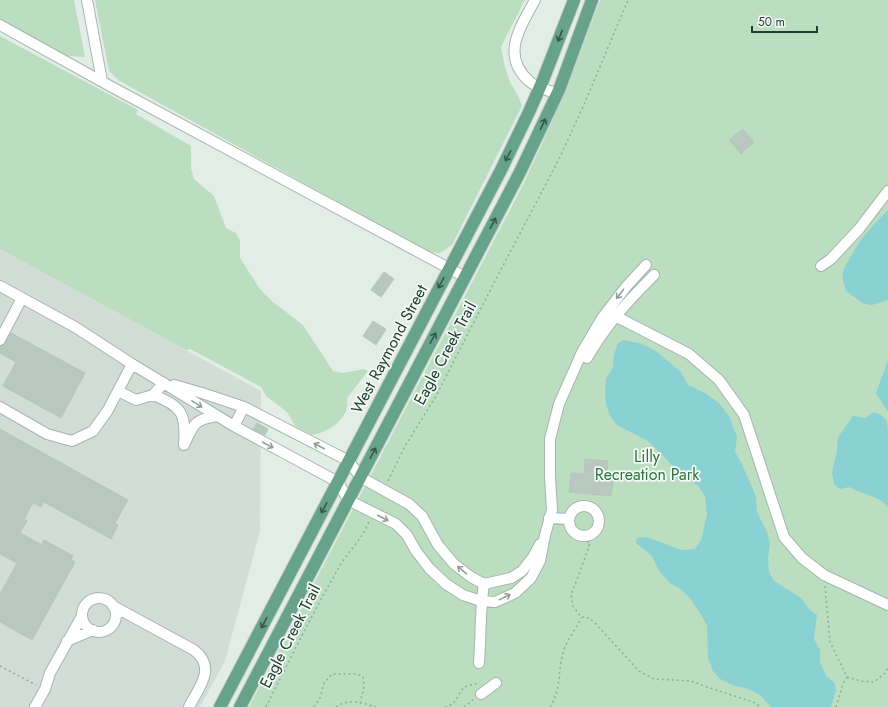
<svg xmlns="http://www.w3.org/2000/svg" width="888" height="707" viewBox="0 0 888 707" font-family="Jost,sans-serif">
<rect width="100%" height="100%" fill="#e3ede7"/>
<!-- built -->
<path fill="#d1ddd6" d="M0,249l261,142 -1,140 -35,130 -25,46h-200z"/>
<!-- green -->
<path fill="#bbdec0" d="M0,0h74l11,57 -19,-1 -66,-36z
M95,0h430l-24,47 4,20 5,15 8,14 4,10 -70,139 -12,8 -12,-1 -310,-172 -9,-9z
M600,0h288v707h-639l274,-522 43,-94z
M0,36l138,74 -2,4 55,32v22l3,11 20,17 12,32 10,5 4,7v18l20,31 13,13 30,23 30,46 10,2 21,-4 4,2 -21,27c3,21 -17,33 -35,37l-17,-9 -8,-14 -21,-16 -5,-9 -71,-38 -4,1 -186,-101z"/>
<!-- water -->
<path fill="#8ad1d3" d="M888,210v90l-16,5 -8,-1 -18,-13 -4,-14 2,-9 16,-27 16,-19z
M624,340l18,4 14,7 25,21 7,13 17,8 14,10 10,13 8,21 -2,15 7,12 14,33 1,15 10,20 3,11 -2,15 1,14 5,9 27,17 9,12 7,5 -3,24 6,11v12l6,14 8,6 2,8 -5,17h-60l-11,-12 -14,-7 -11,-2 -15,-7 -7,-8 -5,-13 -1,-32 -5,-10 -13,-19 -10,-9 -9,-5 -11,-12 -7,-15 -16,-13 1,-5 9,-1 36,13 13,-1 6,-9 6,-25 -2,-19 -6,-9 -25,-20 -26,-26 -31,-16 -7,-9 -4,-13 -1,-14 1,-10 7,-12 1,-13 4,-11z
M888,360v52l-12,-19z
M874,412l7,3 6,6 1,11v75c-10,-12 -26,-13 -39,-20l-9,2 -6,-5 -2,-11 5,-23 1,-13 15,-21 12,2z"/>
<!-- building -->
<path fill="#b8c8c0" stroke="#b5c7bd" d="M743,129l11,13 -13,12 -12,-14z
M384,272l10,7 -13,18 -10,-7z
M373,321l13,8 -10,16 -13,-9z
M11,333l74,40 -24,45 -58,-32 13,-24 -16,-9v-7l6,-3z
M257,423l11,6 -3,6 -12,-6z
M0,429l128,71 -13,23 3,2 -7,14 -67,-37 -3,5 -8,-4 -9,16 3,2 -7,12 22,12 2,-5 29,16 -2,4 4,2 -43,78 -32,-18v-28l17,-31 -17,-9z
M585,459l23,2 -2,20 7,1 -2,14 -42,-4 2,-19 13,1z"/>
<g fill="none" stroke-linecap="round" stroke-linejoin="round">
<defs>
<path id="minor" d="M87,0l15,81
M535,0c-14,26 -35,55 -6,81 6,6 19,9 28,13
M0,25l110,61 355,191
M821,266l10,-7 28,-30 29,-38
M0,286l75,41 57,37 102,62 104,56 10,18 48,24 11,11 9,16 13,17 17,16 17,11 18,6 14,1 20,-9 16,-15 9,-17 5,-26 7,-25 -2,-33v-38l9,-35 23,-52 20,-34 24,-31 20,-22
M615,316l74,38 30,26 25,35 40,122 18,21 22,17 64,30
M0,340l22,-42
M587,358c19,-33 40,-56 67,-83
M174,385l28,8 42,14 105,54 11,16 49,27 13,12 16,29 16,19 17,13 13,7 27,-6 11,-7 11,-14 7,-13
M118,391l18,9 17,-5 11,-12
M153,395c30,11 33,20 31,50 10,-21 9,-25 33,-29
M0,407l47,27 25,7 21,-10 15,-21 24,-46
M234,426l10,-19
M569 521a15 15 0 1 1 30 0a15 15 0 1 1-30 0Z
M549,518l20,1
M82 615a17 17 0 1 1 34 0a17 17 0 1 1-34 0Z
M113,606l81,44c23,18 5,37 -5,57
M67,641l26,-11
M479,663c2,-26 1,-53 5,-79
M481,694l15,-11
M35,707l10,-18 5,-16 32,-57"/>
<path id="major" d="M220,707l281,-537 28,-58 14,-32 31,-80
M240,707l280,-535 39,-82 33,-90"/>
</defs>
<!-- minor casing -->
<use href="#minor" stroke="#a5b5ad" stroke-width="12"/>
<!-- major casing -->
<use href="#major" stroke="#c1c9c6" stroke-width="14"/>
<!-- path -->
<path stroke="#83b19c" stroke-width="1.5" stroke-dasharray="2 3" stroke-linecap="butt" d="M388,481l16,-33 32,-52 59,-115 63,-120 25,-54 45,-107
M591,534l-2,13 -18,48 2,11 8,11 8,1 6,5 44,48 15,8 37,2 13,5 52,17 4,4
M586,536l3,10
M825,586l5,56 17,35 -4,7 -7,23
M0,666l36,19
M847,677l14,4 13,1 11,-9 3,-5
M266,707c23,-46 46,-93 72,-138 9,-17 25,-30 31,-48
M314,707l6,-9 4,-15 8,-9h26l5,3 1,11 -4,14
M336,707c12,-9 27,-4 40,0
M445,707l8,-3 11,-17 14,-4
M464,707l10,-8
M550,707c12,-17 7,-38 14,-57 4,-12 12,-21 17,-32"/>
<!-- minor -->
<use href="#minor" stroke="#fff" stroke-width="10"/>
<!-- major -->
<use href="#major" stroke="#67a38b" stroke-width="12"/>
</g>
<!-- one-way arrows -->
<defs><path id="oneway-shaft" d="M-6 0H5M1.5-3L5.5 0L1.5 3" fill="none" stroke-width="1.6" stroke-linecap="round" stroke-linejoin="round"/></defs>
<g stroke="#335849">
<use href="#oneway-shaft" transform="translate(560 36) rotate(111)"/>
<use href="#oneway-shaft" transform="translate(543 124) rotate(-65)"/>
<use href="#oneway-shaft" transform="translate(508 156) rotate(117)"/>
<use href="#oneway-shaft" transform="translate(493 223) rotate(-62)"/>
<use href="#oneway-shaft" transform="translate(441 283) rotate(118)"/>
<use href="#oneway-shaft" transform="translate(433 338) rotate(-62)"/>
<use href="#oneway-shaft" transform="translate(373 453) rotate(-62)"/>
<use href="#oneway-shaft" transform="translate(324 508) rotate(118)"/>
<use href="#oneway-shaft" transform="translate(264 623) rotate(118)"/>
</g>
<g stroke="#909f99">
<use href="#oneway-shaft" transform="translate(620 294) rotate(128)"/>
<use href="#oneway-shaft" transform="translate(197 404) rotate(32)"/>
<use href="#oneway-shaft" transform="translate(268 445) rotate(28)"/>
<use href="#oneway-shaft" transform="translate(319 446) rotate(-153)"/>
<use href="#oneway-shaft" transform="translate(383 518) rotate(27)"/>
<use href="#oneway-shaft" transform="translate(462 570) rotate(-141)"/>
<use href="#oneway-shaft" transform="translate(505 597) rotate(-26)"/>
</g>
<g text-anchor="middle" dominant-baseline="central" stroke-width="3.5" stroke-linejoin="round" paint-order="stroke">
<!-- street labels -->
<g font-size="16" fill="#223f33" stroke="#f4f9f6">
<text transform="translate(389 349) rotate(-62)">West Raymond Street</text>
<text transform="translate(445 353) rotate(-62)">Eagle Creek Trail</text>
<text transform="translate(290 636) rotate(-63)">Eagle Creek Trail</text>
</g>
<!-- park labels -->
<g font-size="16" fill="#2b763e" stroke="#f4f9f6">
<text x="647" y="456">Lilly<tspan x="647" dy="18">Recreation Park</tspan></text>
</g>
</g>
<!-- scale -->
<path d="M752 26v6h65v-6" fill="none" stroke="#223f33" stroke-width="2"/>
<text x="758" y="26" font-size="12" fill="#223f33" stroke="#f4f9f6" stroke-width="3" paint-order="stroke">50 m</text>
</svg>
